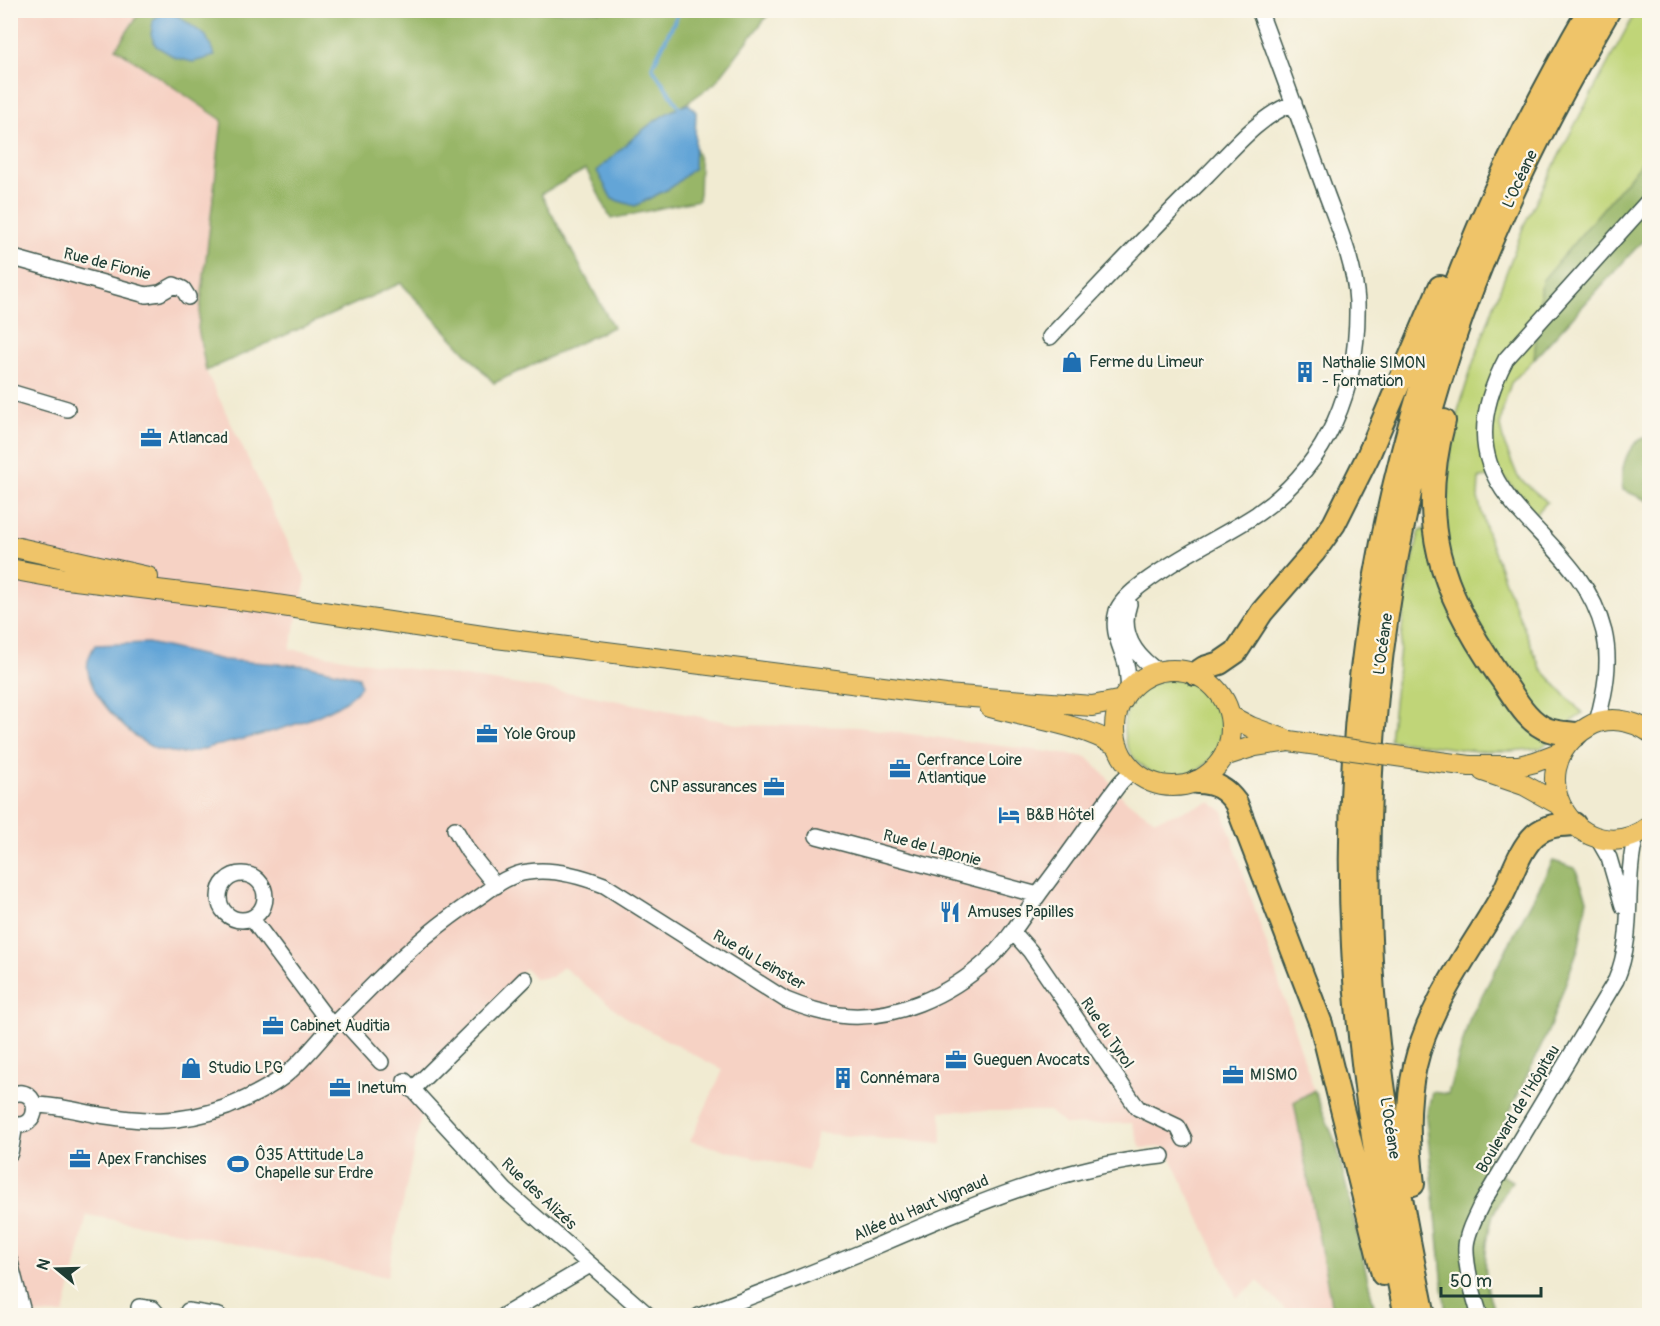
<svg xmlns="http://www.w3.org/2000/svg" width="1660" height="1326" viewBox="0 0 1660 1326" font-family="Pangolin,sans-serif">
<rect width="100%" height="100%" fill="#fbf7ec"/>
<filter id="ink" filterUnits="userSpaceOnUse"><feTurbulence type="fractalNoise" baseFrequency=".0167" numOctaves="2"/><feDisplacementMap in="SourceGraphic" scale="12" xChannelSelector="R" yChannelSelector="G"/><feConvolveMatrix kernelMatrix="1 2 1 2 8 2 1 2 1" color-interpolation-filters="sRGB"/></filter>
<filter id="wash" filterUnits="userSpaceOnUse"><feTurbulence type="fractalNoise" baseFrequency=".008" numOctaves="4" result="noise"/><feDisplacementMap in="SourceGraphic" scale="24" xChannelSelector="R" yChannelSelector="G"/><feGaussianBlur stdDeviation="1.35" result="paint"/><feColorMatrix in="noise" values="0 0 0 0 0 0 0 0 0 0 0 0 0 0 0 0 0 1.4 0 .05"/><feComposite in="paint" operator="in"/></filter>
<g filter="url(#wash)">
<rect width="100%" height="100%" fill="#f1ebd2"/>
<!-- built -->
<path fill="#f6d2c4" d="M10,11h131l-24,37 105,72 -24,208 8,43 100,209 -16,69 101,17 196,29 156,30 114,2 230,30 18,18 19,24 31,21 55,-18 13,9 91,279 -20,12 39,213h-43l-32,-34 -21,17 -71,-151 -25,1 -9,-25 -67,2 -16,-14h-108l1,33 -125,-11 -9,38 -118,-30 33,-71 -94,-50 -66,-53 -11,10 -17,2 -10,-11 -119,125 17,15 -36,169 -207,-45 -93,-17 -23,99 -37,1 -17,-16z"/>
<!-- green -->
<path fill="#c0d578" stroke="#708956" stroke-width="1.5" d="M1636,11h13v143l-107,127 -8,78 -23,24 -7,21 -4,22 4,17 14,34 29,25 -11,12 -33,-38 -24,2 -1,20 8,32 21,57 34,82 41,44 -41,35 -30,3h-36l-85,-11 16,-148 13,-60 27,-15 -1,-22 9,-71 18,-58 24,-66 28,-75 47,-93z
M1124 728a49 49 0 1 1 98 0a49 49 0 1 1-98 0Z"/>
<!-- forest -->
<path fill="#98b668" stroke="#5c7a4e" stroke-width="1.5" d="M292,10l4,2 475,-1 -56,72 -35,25 20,54 -1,38 -88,19 -25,-50 -45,25 72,133 -119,56 -93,-100 -195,88 -8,-43 24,-208 -106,-72 25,-37z
M1649,154v80l-115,125 8,-78z
M1649,437v64l-26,-11c-4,-19 4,-50 26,-53z
M1553,861l22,7 12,31 -8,47 -30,83 -65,137 28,15c-7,12 -17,25 -20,38 -8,29 -11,69 5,96h-51l-20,-198 6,-25 16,2 21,-74z
M1314,1090l23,56 39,169h-43l-39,-213z"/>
<!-- water -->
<path fill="#63a5d7" stroke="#417186" stroke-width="1.5" d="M166,10l12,6 28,20 9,20 -22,6 -17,-4 -20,-12 -5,-11 2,-15z
M689,104l7,8 -2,56 -22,19 -37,19 -23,-7 -15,-28c24,-22 60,-59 92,-67z
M148,643l75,17 87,6 49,11 2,9c-23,32 -104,50 -142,59 -12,2 -28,10 -40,8 -7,-1 -16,-2 -23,-4 -25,-11 -64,-50 -68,-78 -2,-10 2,-17 7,-26z"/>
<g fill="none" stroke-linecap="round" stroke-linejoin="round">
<!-- stream -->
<path stroke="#63a5d7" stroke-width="4" d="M679,107l-27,-40 28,-57"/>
</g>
</g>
<g filter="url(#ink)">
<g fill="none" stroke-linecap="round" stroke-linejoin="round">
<defs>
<path id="minor" d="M10,257l136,38 14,-2 14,-8 9,4 5,8
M1050,337c52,-54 103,-109 156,-161 26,-26 53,-60 88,-73
M10,392l57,17
M1129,604c-10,30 6,52 30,68
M1129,691c-1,-9 -1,-19 -3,-27 -5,-18 -15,-33 -9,-53 6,-16 36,-35 50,-44 29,-19 61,-34 90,-53 72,-50 102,-126 100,-212 -2,-37 -18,-74 -31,-109 -22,-61 -44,-122 -67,-183
M1597,722c8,-29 14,-60 7,-90 -28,-113 -174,-129 -98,-273l144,-160
M455,829l13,22 28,35
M817,836l221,59
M1597,837l12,21 14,48
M219 897a23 23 0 1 1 46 0a23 23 0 1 1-46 0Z
M252,919l80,107
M1013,932l17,19 104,152 4,5 40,19 6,12
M341,1018l40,44
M405,1081l101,110 143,125
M412,1090l113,-111
M10,1095c33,-13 32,41 0,28
M35,1105c20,0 38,5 58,9 50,8 85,11 134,-7 19,-8 39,-17 56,-30 18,-14 32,-32 47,-49 16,-16 32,-32 48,-48 30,-30 63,-58 98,-81 16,-11 33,-25 52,-27 25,-4 53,4 76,13l182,115c17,7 34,13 53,15 53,7 111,-20 150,-56 22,-21 37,-48 55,-72 26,-34 50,-70 76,-104 4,-5 9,-8 13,-13
M10,1153l5,-28
M10,1262l14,54
M139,1307l14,2 6,7
M188,1311l31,5
M503,1316l87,-51
M699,1316c54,-20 108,-41 161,-63 98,-42 195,-86 302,-97
M1480,1316c-6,-19 -15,-51 -14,-70 1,-14 9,-28 15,-41l135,-225c20,-47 7,-96 20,-144"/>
<path id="major" d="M10,546l138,31
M10,569l49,9 197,24 240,36 450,57 146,11 31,-6
M1115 728a58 58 0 1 1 116 0a58 58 0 1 1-116 0Z
M990,707c46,13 85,15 128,39
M1230,716l21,11 33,12
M1650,732c-18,-12 -42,-17 -62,-5 -76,45 -6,150 62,99
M1224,756l31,-10 34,-5
M1432,761l38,5h49l16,-4 26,-10
M1483,771l41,14 36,20"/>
<path id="highway" d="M1444,421c-27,101 -4,170 54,253 14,18 28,49 51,56 9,3 19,3 27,4
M1195,674l9,-6 16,-5 16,-11 26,-40 52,-60 20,-28 34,-68 72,-169
M1197,782c18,0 29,7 39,21l85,221 62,250
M1413,1184c-5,-40 -7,-79 2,-118 14,-61 52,-110 83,-163 13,-21 19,-51 37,-68 12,-10 24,-10 39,-11
M1406,1316c-26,-122 -47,-246 -53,-370 -13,-245 30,-492 125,-717 32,-75 70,-148 111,-219
M1424,1316c-22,-107 -42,-214 -51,-323 -18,-251 17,-506 113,-740 35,-84 77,-164 123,-243"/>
</defs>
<!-- minor casing -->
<use href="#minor" stroke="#3e574c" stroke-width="18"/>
<!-- major casing -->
<use href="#major" stroke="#3e574c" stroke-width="22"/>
<!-- highway casing -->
<use href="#highway" stroke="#3e574c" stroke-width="26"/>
<!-- minor -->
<use href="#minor" stroke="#fff" stroke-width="15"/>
<!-- major -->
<use href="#major" stroke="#efc469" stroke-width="20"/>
<!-- highway -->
<use href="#highway" stroke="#efc469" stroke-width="22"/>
<defs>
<path id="major-bridge" d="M1289,741l143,20"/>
</defs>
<!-- major-bridge casing -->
<use href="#major-bridge" stroke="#3e574c" stroke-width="22" stroke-linecap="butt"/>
<!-- major-bridge -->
<use href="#major-bridge" stroke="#efc469" stroke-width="20"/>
</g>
</g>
<!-- icons -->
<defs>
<symbol id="shop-bare" viewBox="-9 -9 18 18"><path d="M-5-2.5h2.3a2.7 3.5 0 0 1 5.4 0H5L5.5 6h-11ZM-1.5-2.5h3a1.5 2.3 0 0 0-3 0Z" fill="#1f6fb2" stroke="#fbf7ec" stroke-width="2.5" paint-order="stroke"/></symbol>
<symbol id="building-bare" viewBox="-9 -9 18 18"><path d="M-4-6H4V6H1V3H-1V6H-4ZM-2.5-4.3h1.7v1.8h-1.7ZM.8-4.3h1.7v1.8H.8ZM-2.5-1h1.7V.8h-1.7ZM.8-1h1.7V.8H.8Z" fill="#1f6fb2" stroke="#fbf7ec" stroke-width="2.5" paint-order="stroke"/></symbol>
<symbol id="office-bare" viewBox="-9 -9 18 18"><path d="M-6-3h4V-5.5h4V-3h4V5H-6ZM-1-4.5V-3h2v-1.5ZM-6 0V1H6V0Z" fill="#1f6fb2" stroke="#fbf7ec" stroke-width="2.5" paint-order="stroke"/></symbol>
<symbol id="hotel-bare" viewBox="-9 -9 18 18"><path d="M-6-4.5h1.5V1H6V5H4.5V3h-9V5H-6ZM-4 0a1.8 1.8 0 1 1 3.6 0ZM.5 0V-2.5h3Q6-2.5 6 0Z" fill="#1f6fb2" stroke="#fbf7ec" stroke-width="2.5" paint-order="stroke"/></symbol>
<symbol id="restaurant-bare" viewBox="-9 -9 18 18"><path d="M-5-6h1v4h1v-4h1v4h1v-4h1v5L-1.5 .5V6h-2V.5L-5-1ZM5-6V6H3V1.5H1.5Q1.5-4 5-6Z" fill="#1f6fb2" stroke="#fbf7ec" stroke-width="2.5" paint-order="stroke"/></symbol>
<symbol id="stadium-bare" viewBox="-9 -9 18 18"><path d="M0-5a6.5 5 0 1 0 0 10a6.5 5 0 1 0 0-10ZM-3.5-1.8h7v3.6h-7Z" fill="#1f6fb2" stroke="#fbf7ec" stroke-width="2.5" paint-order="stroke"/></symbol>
</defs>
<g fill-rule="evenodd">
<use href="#shop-bare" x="1057" y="347" width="30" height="30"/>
<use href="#building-bare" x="1290" y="357" width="30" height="30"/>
<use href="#office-bare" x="136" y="423" width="30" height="30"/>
<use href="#office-bare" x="472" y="719" width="30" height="30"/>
<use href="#office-bare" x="885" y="754" width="30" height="30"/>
<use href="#office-bare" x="759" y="772" width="30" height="30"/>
<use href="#hotel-bare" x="994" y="800" width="30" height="30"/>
<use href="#restaurant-bare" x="935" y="897" width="30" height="30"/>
<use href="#office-bare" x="258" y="1011" width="30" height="30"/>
<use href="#office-bare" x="941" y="1045" width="30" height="30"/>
<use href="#shop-bare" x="176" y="1053" width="30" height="30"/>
<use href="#office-bare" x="1218" y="1060" width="30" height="30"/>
<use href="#building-bare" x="828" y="1063" width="30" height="30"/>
<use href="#office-bare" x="325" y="1073" width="30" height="30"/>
<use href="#office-bare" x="65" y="1144" width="30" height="30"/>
<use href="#stadium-bare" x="223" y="1149" width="30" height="30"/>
</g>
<g text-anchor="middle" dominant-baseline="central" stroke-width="4.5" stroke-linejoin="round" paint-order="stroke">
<!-- street labels -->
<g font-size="16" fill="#1f3d34" stroke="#fbf7ec">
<text transform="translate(1520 179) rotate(-65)">L’Océane</text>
<text transform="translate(107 264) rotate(14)">Rue de Fionie</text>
<text transform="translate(1383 644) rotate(-82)">L’Océane</text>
<text transform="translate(932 848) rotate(15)">Rue de Laponie</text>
<text transform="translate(759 960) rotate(30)">Rue du Leinster</text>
<text transform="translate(1107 1033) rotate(56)">Rue du Tyrol</text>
<text transform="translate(1518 1109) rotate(-59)">Boulevard de l'Hôpitau</text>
<text transform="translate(1390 1128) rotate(81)">L’Océane</text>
<text transform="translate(539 1194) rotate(43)">Rue des Alizés</text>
<text transform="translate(921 1208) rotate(-23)">Allée du Haut Vignaud</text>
</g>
<!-- poi labels -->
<g font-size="16" fill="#1f3d34" stroke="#fbf7ec" text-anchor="start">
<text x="1089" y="362">Ferme du Limeur</text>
<text x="1322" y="363">Nathalie SIMON<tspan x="1322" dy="18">- Formation</tspan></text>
<text x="168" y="438">Atlancad</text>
<text x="504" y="734">Yole Group</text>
<text x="917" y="760">Cerfrance Loire<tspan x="917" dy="18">Atlantique</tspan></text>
<text x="757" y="787" text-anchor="end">CNP assurances</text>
<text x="1026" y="815">B&amp;B Hôtel</text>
<text x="967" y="912">Amuses Papilles</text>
<text x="290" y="1026">Cabinet Auditia</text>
<text x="973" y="1060">Gueguen Avocats</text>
<text x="208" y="1068">Studio LPG</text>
<text x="1250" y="1075">MISMO</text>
<text x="860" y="1078">Connémara</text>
<text x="357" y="1088">Inetum</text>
<text x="255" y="1155">Ô35 Attitude La<tspan x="255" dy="18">Chapelle sur Erdre</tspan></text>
<text x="97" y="1159">Apex Franchises</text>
</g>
</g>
<!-- margin -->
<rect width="1660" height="1326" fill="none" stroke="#fbf7ec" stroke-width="36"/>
<!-- north arrow -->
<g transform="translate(57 1269) rotate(289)" stroke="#fbf7ec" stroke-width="4.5" paint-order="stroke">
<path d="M0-4.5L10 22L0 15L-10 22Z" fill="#1f3d34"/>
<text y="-9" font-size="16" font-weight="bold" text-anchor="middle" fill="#1f3d34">N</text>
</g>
<!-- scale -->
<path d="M1441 1287v9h100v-9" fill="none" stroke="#1f3d34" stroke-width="3"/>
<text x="1450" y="1287" font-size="18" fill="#1f3d34" stroke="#fbf7ec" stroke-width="4.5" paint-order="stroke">50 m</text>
</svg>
